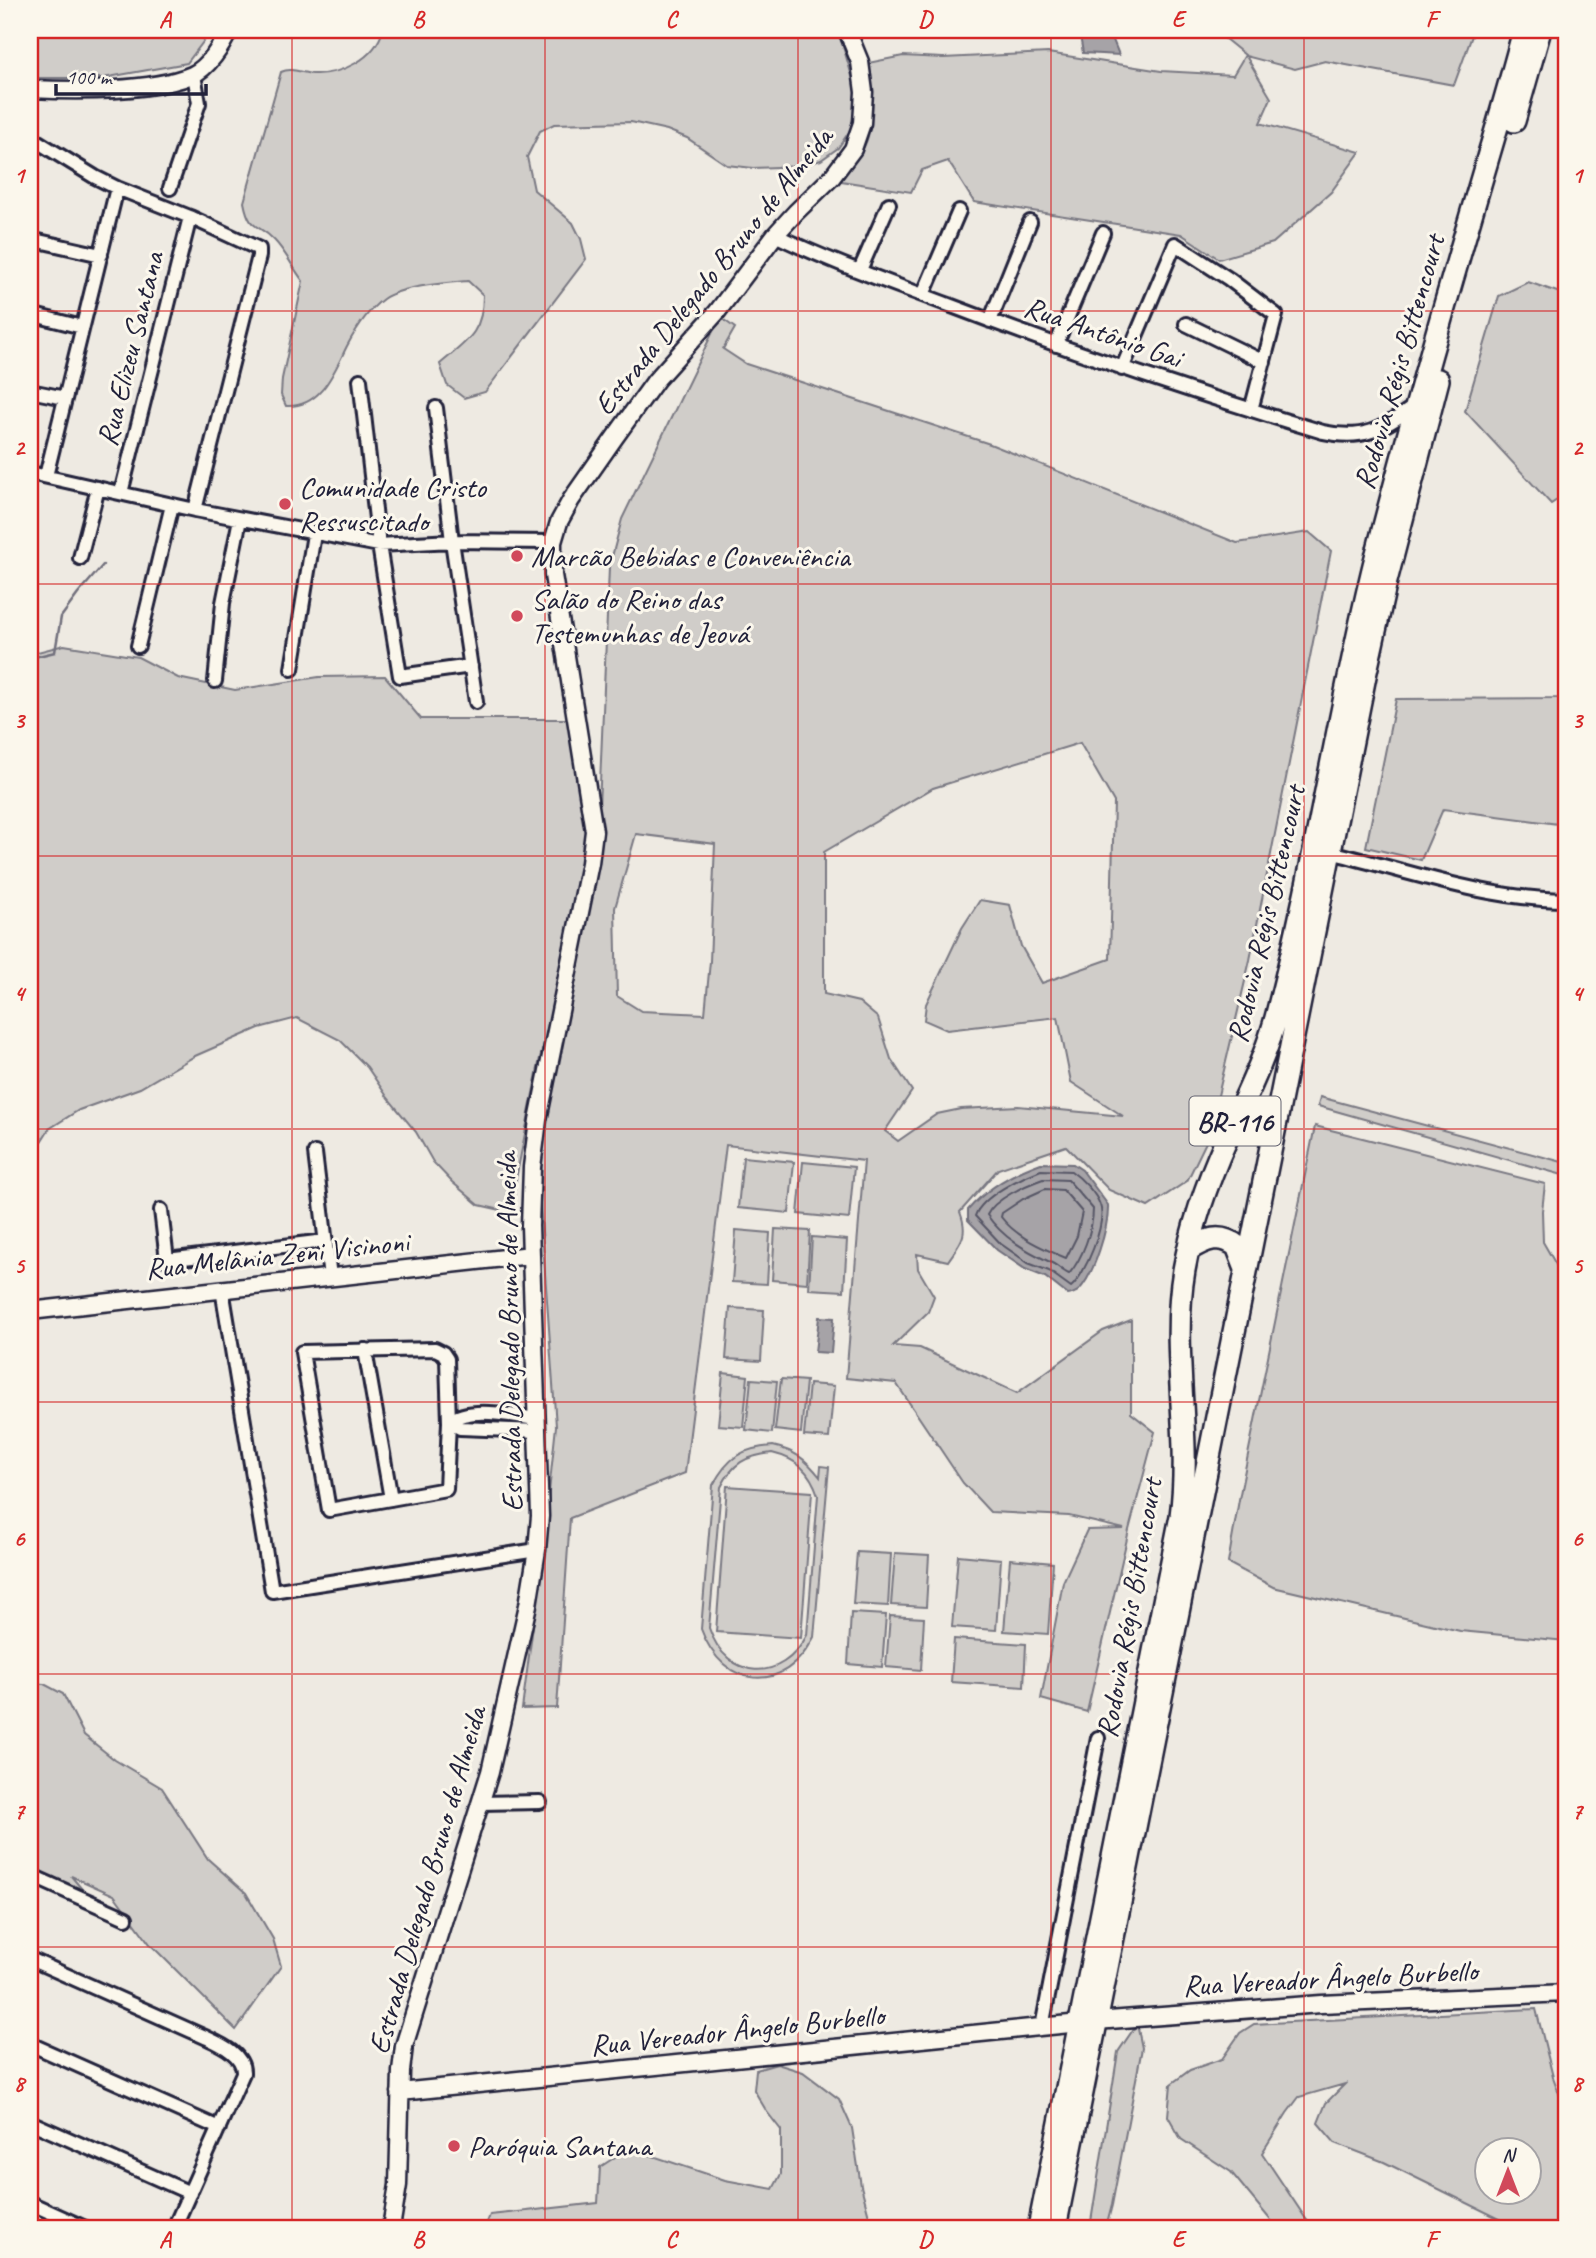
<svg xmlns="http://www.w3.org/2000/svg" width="1596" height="2258" viewBox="0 0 1596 2258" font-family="Caveat,sans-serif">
<rect width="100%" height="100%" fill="#eeeae2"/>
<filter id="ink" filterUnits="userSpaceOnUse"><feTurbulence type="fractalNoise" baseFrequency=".0143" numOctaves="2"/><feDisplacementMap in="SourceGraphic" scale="14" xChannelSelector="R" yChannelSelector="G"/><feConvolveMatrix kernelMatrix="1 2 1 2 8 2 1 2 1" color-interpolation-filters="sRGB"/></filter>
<g filter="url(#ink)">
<!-- green -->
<path fill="#d0cdc9" stroke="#797882" stroke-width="2" fill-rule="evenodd" d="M30,30h182l-25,33 -84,15h-73z
M383,30h455l17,56v22l-4,21 -13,19 -17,12 -20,6 -48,2 -26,-3 -40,-27 -20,-8 -36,-8 -77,2 -14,7 -13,26 7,33 39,33 8,16 5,20 -101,133 -21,6 -17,-13 -7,-21c27,-23 43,-31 43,-69l-15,-14c-23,2 -66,5 -85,18 -16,12 -27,30 -36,47 -13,26 -26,62 -61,60l-5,-11 1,-16 21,-98c-10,-13 -18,-30 -29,-41 -17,-18 -24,-8 -30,-38l37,-130c11,-5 19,1 32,2 28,1 62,-15 70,-44z
M1214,30h50l23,5 62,1 4,-6h121l-20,55 -129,-24 -30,8 -49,-13 25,42 -11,25 100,29 -29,40 -58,51 -54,16 -38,-25 -207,-32 -26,-41 -26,9 -11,22 -76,-12c12,-12 29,-26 33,-44 6,-21 1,-51 0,-73l35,-7 40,2 105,-5 113,18 72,4 12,-20z
M1528,282l38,13v199l-15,10 -86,-93 34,-115z
M720,317l15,11 -12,21 23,15 244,80 247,99 72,-11 22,19 -81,409 -42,178 -21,43 -39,26 -39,-17 -43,-44 -68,23 -38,43c9,23 1,30 -12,49l-31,-7 1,15 16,27 -6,16 -35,34 27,2 97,45 86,-62 28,-11v93l24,19 -26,98 -42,182 -46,-13 22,-117 24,-52 37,-1 -55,-13 -79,-4 -27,-29 -67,-100 -50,-5 18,-217 -138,-16 -41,328 -115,45 -13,190 -35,1 20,-151 14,-132 -16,-223 3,-67 22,-118 38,-188 -4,-22 10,-240 13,-49zM1080,743l34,59 -4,157 -68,24 -21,-37 -11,-41 -30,-5 -18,28 -36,76 -2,16 23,10 111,-13 13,65 52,34 -105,-10 -57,3 -24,5 -39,27 -13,-10 27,-40 -21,-32 -13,-41 -19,-16 -35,-8v-142l109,-64zM636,834l79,10 -5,117 -5,53 -64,-3 -24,-15 -2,-88z
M64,645l74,12 40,21 57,12 84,-13 66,-1 36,43h147l21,114 -28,150 -21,75 -25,126 -1,29 -35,-8 -27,-23 -19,-20 -17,-30 -28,-34 -21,-31 -27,-27 -43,-22 -38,10 -64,28 -55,32 -61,22 -30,19 -19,30v-505z
M1566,682v143l-123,-16 -22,51 -55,-13 30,-148 166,-1z
M1320,1097l246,66v13l-248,-70z
M1315,1126l230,58 -3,27 1,31 23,40v359l-106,-10 -187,-44 -45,-24 12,-69z
M743,1157l51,5 -5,51 -51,-5z
M803,1162l51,5 -5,52 -51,-5z
M775,1229l35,2 -3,52 -35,-3z
M736,1230l34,3 -3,51 -35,-2z
M812,1237l35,3 -3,51 -35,-2z
M730,1308l34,2 -3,51 -35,-2z
M723,1373l25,3 -5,51 -25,-2z
M751,1379l26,2 -5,52 -26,-3z
M781,1379l25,2 -5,52 -26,-3z
M809,1384l25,2 -5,52 -25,-2z
M773,1446c22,5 33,13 47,31l1,-11 8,1 -15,170c-29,58 -91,53 -113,-8l12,-144c15,-28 29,-37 60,-39zM772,1453c25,6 38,18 46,42l-11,140c-25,49 -80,46 -98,-7l12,-141c12,-24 24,-31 51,-34z
M727,1486l85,6 -11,146 -85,-6z
M857,1552l34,2 -3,52 -35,-2z
M895,1553l34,2 -3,52 -35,-2z
M958,1555l43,4 -5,71 -44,-3z
M1010,1559l43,4 -5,71 -44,-3z
M851,1613l35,2 -4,52 -34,-3z
M890,1616l34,2 -3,52 -35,-3z
M954,1639l72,5 -2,43 -73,-5z
M30,1683l14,1 19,10 21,41 31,25 47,28 46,71 38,34 27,46 8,27 -45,64 -86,-86 -36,-49 -43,-19 15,18 -56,-26z
M1536,2009l17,68 13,35v116h-48l-134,-66 -49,-19 -17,-20 8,-20 19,-19 -46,13 -12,16 -25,40 50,75h-35l-46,-56 -50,-33 -13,-23 3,-32 19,-14 32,-11 18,-26 14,-9zM1488,2150h42v42h-42z
M1137,2024l5,24 -30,157 -6,23h-16l28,-176z
M777,2064l26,8 36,27 13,29 9,58 11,41 2,1h-389l5,-13 108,-12 2,-36 29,-19 96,32 48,9 8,-15v-44l-14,-18 -13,-22 2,-20z"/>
<!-- water -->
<path fill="#a6a3a7" stroke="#716f7c" stroke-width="2" d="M1079,30h30l10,25 -36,-2z
M1041,1163l32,1 9,6 26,35c1,21 -14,71 -30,86 -1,1 -8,4 -10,4l-23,-18 -20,-8 -28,-19 -29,-30v-10c19,-22 45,-37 73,-47z
M819,1317l15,1 -3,35 -16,-1z"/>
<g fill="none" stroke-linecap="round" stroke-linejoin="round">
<!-- shore -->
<path stroke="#575666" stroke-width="2" d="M1041,1170l30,1c10,7 25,22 29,34 7,18 -15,70 -29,82l-22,-16 -21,-8 -27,-19 -26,-28c7,-20 47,-39 66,-46z
M1043,1179l25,1 25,29c0,21 -11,50 -24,65 -7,-3 -12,-9 -19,-12 -25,-12 -47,-24 -63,-47 7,-16 39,-30 56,-36z
M1045,1189l18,1 19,22 -5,24 -11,22c-22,-9 -50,-21 -65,-41l1,-4 21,-14z"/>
<!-- stream -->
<path stroke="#716f7c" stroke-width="2.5" d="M30,658l25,-6 6,-35 17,-23 25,-29"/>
<defs>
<path id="street" d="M30,137l65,40 22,11 73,29 69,32v7l-64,254
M170,188l29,-85 -5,-28
M775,235c56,27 116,48 174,70 123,47 248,89 374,127 42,9 58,-3 92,-26
M30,239l71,16
M860,270l29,-66
M923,295l36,-84
M30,314l52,13
M990,321l40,-99
M1186,324l78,38
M1056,345l47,-112
M1122,369l53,-125 54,35 47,36 -25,95
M360,380l19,165 21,131 71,-10
M30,391l35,7
M436,408l16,133 24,161
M30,473l165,37 184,35 73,-4 101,1
M46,476l71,-288
M121,493l69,-276
M80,558l18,-70
M138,646l34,-141
M292,669l22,-135
M215,681l8,-78 17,-84
M1330,852c78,19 155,47 236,48
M315,1153l15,124
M161,1210l6,50 158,-19
M222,1289l50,302 265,-41
M435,1349l8,4 4,6 2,63 -3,67 -117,21 -27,-158z
M365,1350l26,149
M537,1419c-24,-3 -68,-14 -88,3l11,6 77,3
M481,1803l59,-1
M30,1875l96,43
M30,1959l175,78c15,7 39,17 38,36l-69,155
M1042,2027l56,-289
M30,2044l189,84
M30,2122l160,71
M30,2203l55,25"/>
<path id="secondary" d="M30,89c43,2 122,3 162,-14 16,-7 30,-29 37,-45
M30,1311l501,-56
M1096,2021l225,-17 245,-11
M400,2092l680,-69
M391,2228l7,-43 3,-114 3,-25 86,-274 38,-167 9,-55 3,-34 -10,-290 2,-59 6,-47 52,-257 4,-32 -41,-256v-33l6,-20 12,-22 44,-63 41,-57 61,-68 58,-77 21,-23 36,-35 21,-28 9,-26 2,-31 -4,-30 -13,-32"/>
<path id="highway" d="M1514,121l26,-91
M1188,1250c18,-11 32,-17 49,-4l9,23
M1039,2228l142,-712c11,-82 -11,-164 3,-246 8,-45 24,-90 43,-132 19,-42 40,-83 51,-128 38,-147 60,-298 96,-445 30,-118 63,-234 97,-350 18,-62 37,-123 53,-185
M1055,2228l310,-1552 21,-95 52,-201"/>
</defs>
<!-- street casing -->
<use href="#street" stroke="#22223b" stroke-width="18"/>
<!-- secondary casing -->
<use href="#secondary" stroke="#22223b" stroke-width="21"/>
<!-- highway casing -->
<use href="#highway" stroke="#22223b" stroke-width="26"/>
<!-- street -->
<use href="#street" stroke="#fbf7ec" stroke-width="12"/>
<!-- secondary -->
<use href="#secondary" stroke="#fbf7ec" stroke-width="16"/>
<!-- highway -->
<use href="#highway" stroke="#fbf7ec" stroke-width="21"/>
</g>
</g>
<!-- grid -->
<path fill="none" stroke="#d62828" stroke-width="2" stroke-opacity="0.55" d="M292,30v2198M545,30v2198M798,30v2198M1051,30v2198M1304,30v2198M30,311h1536M30,584h1536M30,856h1536M30,1129h1536M30,1402h1536M30,1674h1536M30,1947h1536"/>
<!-- markers -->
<g fill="#d1495b" stroke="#fbf7ec" stroke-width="2.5">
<circle cx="285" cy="504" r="7"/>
<circle cx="517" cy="556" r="7"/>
<circle cx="517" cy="616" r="7"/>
<circle cx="454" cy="2146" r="7"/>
</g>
<g text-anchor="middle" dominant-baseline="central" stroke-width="6" stroke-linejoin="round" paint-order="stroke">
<!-- shield labels -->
<rect fill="#fbf7ec" stroke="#636270" stroke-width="2" x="1189.5" y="1096.5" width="91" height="49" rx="5"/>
<g font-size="28" font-weight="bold" fill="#22223b">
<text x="1235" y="1121">BR-116</text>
</g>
<!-- street labels -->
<g font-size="30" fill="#22223b" stroke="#fbf7ec">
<text transform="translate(713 271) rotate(-51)">Estrada Delegado Bruno de Almeida</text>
<text transform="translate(1103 332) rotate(19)">Rua Antônio Gai</text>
<text transform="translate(130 349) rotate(-76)">Rua Elizeu Santana</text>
<text transform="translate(1399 362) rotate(-74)">Rodovia Régis Bittencourt</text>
<text transform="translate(1266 914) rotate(-77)">Rodovia Régis Bittencourt</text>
<text transform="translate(277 1255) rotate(-6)">Rua Melânia Zeni Visinoni</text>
<text transform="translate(509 1332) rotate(-91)">Estrada Delegado Bruno de Almeida</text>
<text transform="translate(1129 1608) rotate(-80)">Rodovia Régis Bittencourt</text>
<text transform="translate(427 1880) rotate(-74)">Estrada Delegado Bruno de Almeida</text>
<text transform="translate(1330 1978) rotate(-3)">Rua Vereador Ângelo Burbello</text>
<text transform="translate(737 2030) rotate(-6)">Rua Vereador Ângelo Burbello</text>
</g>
<!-- poi labels -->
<g font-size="30" fill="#22223b" stroke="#fbf7ec" text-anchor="start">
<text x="299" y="487">Comunidade Cristo<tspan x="299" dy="34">Ressuscitado</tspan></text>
<text x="531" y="556">Marcão Bebidas e Conveniência</text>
<text x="531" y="599">Salão do Reino das<tspan x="531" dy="34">Testemunhas de Jeová</tspan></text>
<text x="468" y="2146">Paróquia Santana</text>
</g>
</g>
<!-- margin -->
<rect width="1596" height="2258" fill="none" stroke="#fbf7ec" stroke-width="77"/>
<!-- north arrow -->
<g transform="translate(1508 2171)"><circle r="33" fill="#fbf7ec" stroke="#a4a2a5" stroke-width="2"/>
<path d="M0-5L12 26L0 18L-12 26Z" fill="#d1495b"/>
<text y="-10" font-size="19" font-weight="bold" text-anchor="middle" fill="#22223b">N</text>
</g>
<!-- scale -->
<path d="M56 84v10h150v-10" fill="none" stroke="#22223b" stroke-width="3.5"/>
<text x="66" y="84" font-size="21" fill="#22223b" stroke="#fbf7ec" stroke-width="5" paint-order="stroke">100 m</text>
<rect x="38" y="38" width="1520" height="2182" fill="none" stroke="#d62828" stroke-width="2.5"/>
<g font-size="23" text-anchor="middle" font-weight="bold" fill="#d62828">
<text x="165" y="27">A</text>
<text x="418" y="27">B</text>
<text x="671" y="27">C</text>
<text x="925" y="27">D</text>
<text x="1178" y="27">E</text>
<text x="1431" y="27">F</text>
<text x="19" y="183">1</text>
<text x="1577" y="183">1</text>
<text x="19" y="455">2</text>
<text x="1577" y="455">2</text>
<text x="19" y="728">3</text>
<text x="1577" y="728">3</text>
<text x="19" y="1001">4</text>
<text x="1577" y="1001">4</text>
<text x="19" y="1273">5</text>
<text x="1577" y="1273">5</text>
<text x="19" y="1546">6</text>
<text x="1577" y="1546">6</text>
<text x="19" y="1819">7</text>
<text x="1577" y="1819">7</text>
<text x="19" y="2091">8</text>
<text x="1577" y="2091">8</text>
<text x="165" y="2247">A</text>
<text x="418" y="2247">B</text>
<text x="671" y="2247">C</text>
<text x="925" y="2247">D</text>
<text x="1178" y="2247">E</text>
<text x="1431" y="2247">F</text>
</g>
</svg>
